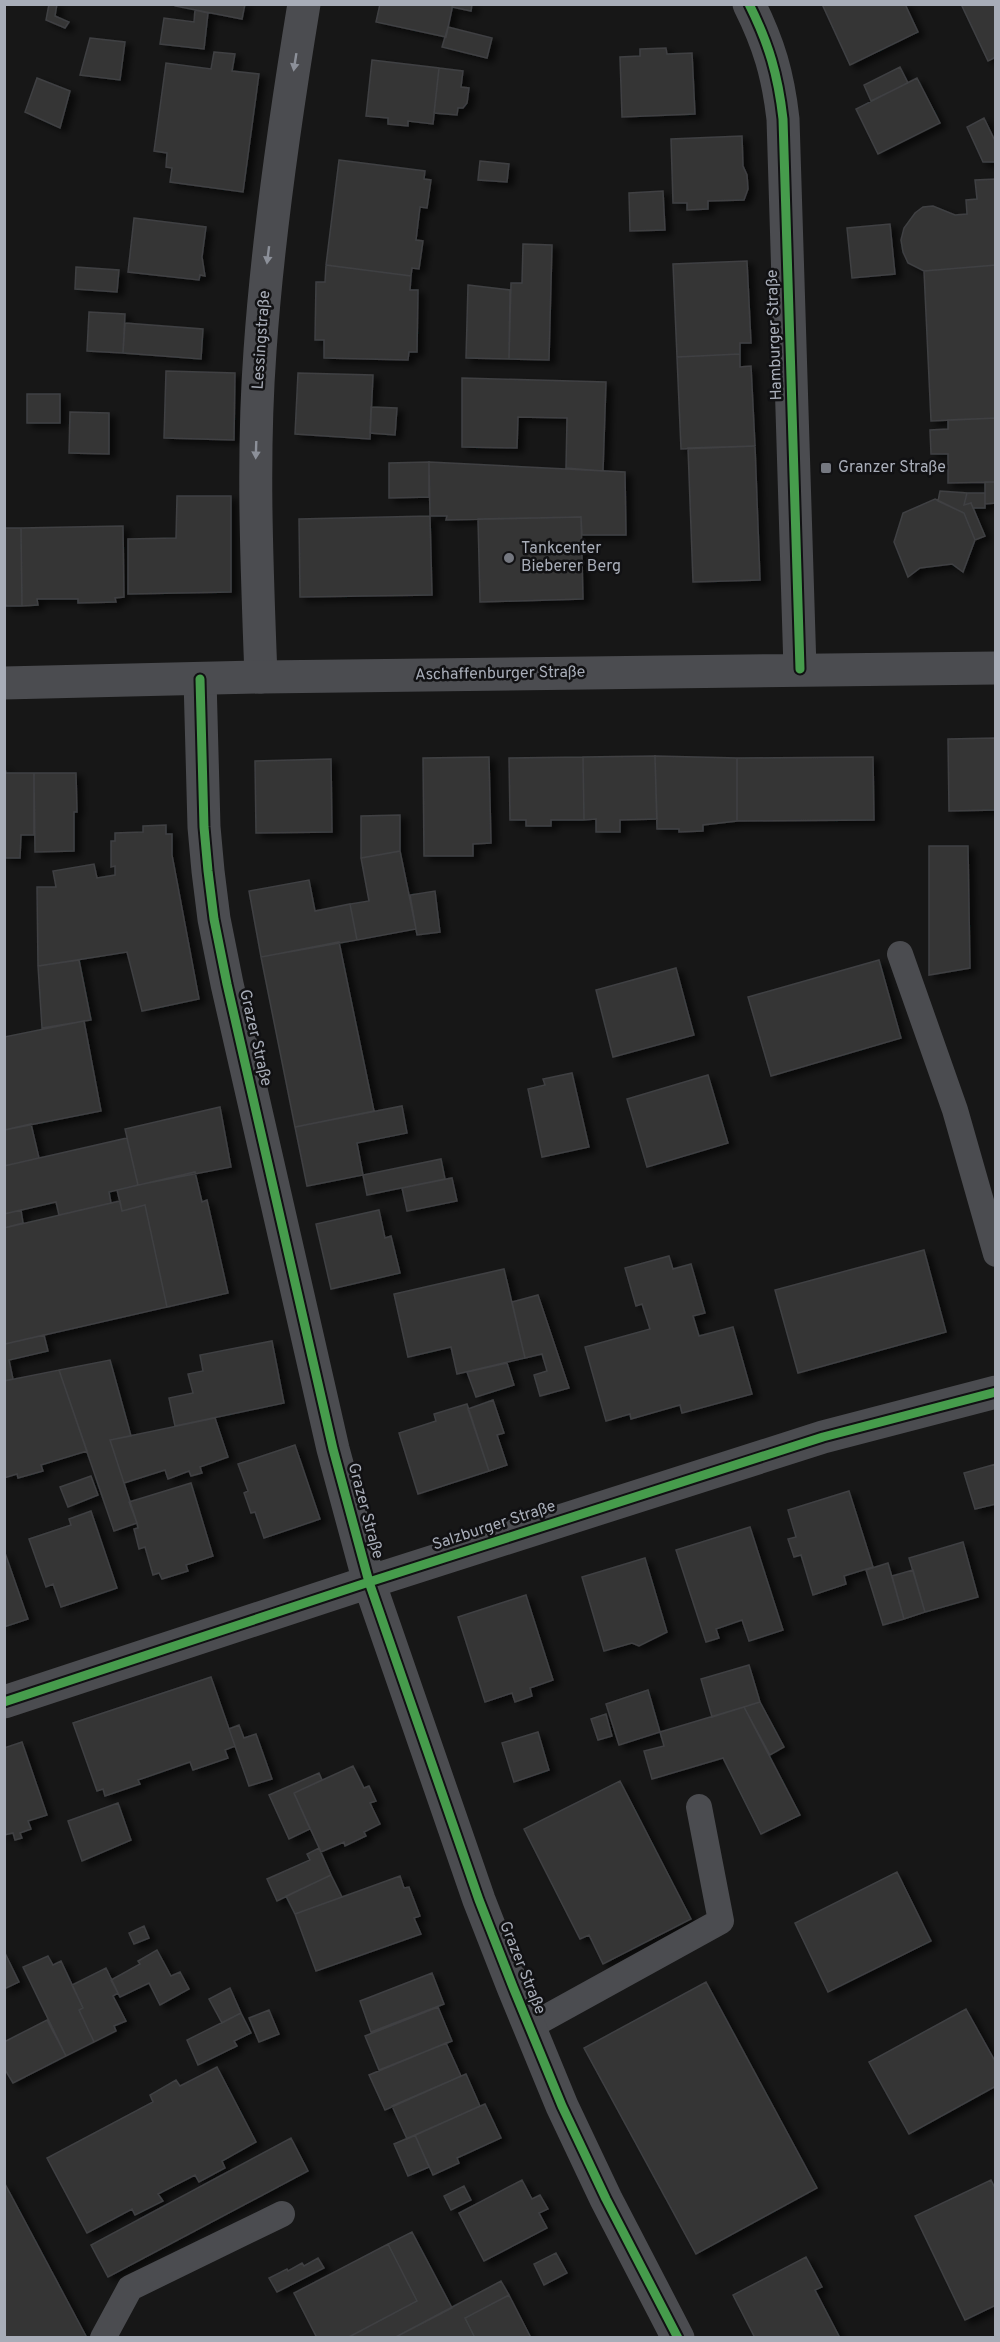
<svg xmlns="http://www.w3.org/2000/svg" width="1000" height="2342" viewBox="0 0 1000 2342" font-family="Overpass,sans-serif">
<defs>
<filter id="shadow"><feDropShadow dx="6" dy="4" stdDeviation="3" flood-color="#0009"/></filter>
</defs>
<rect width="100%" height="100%" fill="#171717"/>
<!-- building -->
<path fill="#353536" stroke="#3f4043" stroke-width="1.5" filter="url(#shadow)" d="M49,4h8l-2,12 14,6 -4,6 -19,-8z
M175,4h70l-3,15 -67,-13z
M380,4h73l-7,33 -70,-15z
M453,4h19l-1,7 -19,-4z
M822,4h83l13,28 -68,33z
M961,4h35v53l-8,4z
M195,10l13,3 -4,36 -44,-5 4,-26 30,4z
M448,27l44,11 -5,20 -45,-11z
M90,38l35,4 -5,38 -40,-5z
M666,48l1,6 25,-1 3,61 -73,3 -2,-60 20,-1v-7z
M214,52l21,2 -3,17 27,3 -16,118 -73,-10 2,-14 -6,-1 1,-14 -13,-2 12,-88 45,6z
M372,60l67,8 -6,56 -25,-3v5l-20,-2v-6l-22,-2z
M900,67l8,16 -37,18 -7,-16z
M439,68l24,3 -2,16 8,1 -2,15 -4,5h-5l-1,7 -23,-2z
M37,78l33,13 -10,37 -35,-16z
M917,78l23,45 -62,31 -22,-45z
M984,118l12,25v19h-13l-16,-35z
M742,136l1,30 4,9 1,14 -4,11 -36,1v8l-21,1v-7h-14l-2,-64z
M339,160l86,11 -1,8 7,1 -4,28 -7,-1 -4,33 7,1 -4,28 -7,-1 -1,8 -85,-11z
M480,161l29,3 -2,18 -29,-2z
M996,179v86l-72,6 -16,-8 -5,-11 -2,-12 3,-12 11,-15 8,-6 10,-1 22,9 12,-1 -1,-14 11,-1 -2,-19z
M663,191l2,39 -35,1 -1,-38z
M134,218l72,9 -4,30 3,19 -5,-1 -1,5 -71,-8z
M890,224l5,50 -43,4 -5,-50z
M523,244l29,1 -3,115 -40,-1 2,-76h11z
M747,261l4,82h-11v11l-63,3 -4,-93z
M326,265l85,11 -1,14h8l-1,62h-8l-1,8 -84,-2v-18h-9l1,-58h9z
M996,265v153l-65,3 -7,-150z
M76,267l43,3 -2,22 -42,-3z
M468,285l42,5 -1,69 -43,-1z
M89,312l36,2 -2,39 -36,-2z
M125,323l78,6 -2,30 -78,-6z
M740,354v13l11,-1 4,80 -74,3 -4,-92z
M166,371l69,2 -1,67 -70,-2z
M298,373l75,2 -3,64 -75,-5z
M462,378l144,4 -3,89 -37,-3 1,-50 -49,-1 -1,31 -55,-1z
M27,394h33v29h-33z
M371,407l26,1 -2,27 -25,-2z
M70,412l39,1v41l-40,-1z
M996,418v64l-48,1v-29h-17l-1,-24 18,-1v-9z
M755,446l5,134 -67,2 -5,-134z
M429,462l196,10 1,63h-44l-1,-18 -135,3 1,-4h-17z
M429,462v35l-40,1v-35z
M985,482h11v21l-11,1z
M940,491l27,2 -3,12 7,-2 14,33 -10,4 -11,-27 -26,-12z
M967,493h18v15h-12l-2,-5 -7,2z
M177,496h54v96l-103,2v-55l48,-1z
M935,499l29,14 11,27 -12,32 -11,-8 -32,4 -12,9 -14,-35 9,-29z
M430,516l2,79 -132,2 -1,-78z
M581,517l2,82 -103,3 -2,-83z
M123,526l1,71 -9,1 1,4 -38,1v-4h-41l1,6 -16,1 -1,-78z
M4,528h17l1,78h-16l-2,-6z
M996,738v72l-47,1 -1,-72z
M655,756l2,63 -37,1v12h-24v-13l-12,1 -1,-63z
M655,756l82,2v63l-34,4v6l-24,1v-3h-22z
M489,757l2,86 -18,1v12h-49l-1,-98z
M583,757l1,63h-33v6h-25v-6h-16l-1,-62z
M873,757l1,63 -137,1v-63z
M331,759l1,73 -76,1 -1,-72z
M4,764l2,9h28v62h-13l-1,23h-16z
M34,773h42l1,39h-3v39l-39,1z
M400,815v36l-39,7v-42z
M166,825v9h6v21l27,144 -57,12 -15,-59 -89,14 -1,-79h19l-3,-16 41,-7 3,14 18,-3v-9l-4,1v-26h4v-8l28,-1v-6z
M929,846h39l2,122 -41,7z
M400,851l16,78 -59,11 -7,-36 19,-3 -8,-43z
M309,880l6,31 35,-7 7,36 -96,17 -12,-66z
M435,891l5,41 -23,3 -7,-40z
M339,942l35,169 -79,16 -34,-170z
M79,960l12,60 -49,8 -4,-62z
M879,960l22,78 -130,38 -23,-79z
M676,968l18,67 -81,22 -17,-67z
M84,1021l17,90 -97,19v-93z
M572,1073l17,74 -47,10 -14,-68 17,-4 -2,-6z
M708,1075l20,68 -81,24 -20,-68z
M402,1106l5,27 -50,10 6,32 -56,11 -12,-59z
M220,1107l11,60 -93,18 -13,-56z
M31,1124l8,34 -35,8v-36z
M127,1138l11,47 -29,7 2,11 -52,12 -3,-13 -52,12v-48z
M441,1159l4,20 -78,16 -4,-20z
M195,1172l7,30 5,-2 21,93 -61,14 -22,-102 -23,6 -5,-21z
M452,1178l5,23 -50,10 -5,-23z
M120,1201l2,10 23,-6 22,102 -162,37 -1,-116z
M21,1210l2,13 -19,5v-14z
M379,1210l6,28 6,-2 9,37 -69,16 -15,-65z
M924,1250l22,82 -148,41 -23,-83z
M669,1256l4,13 18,-5 14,49 -12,3 6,20 34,-9 19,67 -70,19 -2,-8 -49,14 -1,-5 -24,7 -21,-74 65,-18 -8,-25 -6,2 -11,-38z
M504,1269l21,89 -68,16 -6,-27 -43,10 -14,-63z
M538,1295l31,93 -29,8 -6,-21 13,-4 -5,-17 -17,4 -13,-56z
M44,1335l4,16 -39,9 4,19 -9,2v-39l1,2z
M272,1341l12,62 -109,23 -6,-28 24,-5 -5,-19 15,-3 -3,-16z
M110,1360l21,76 -21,4 27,83 -23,8 -55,-161z
M507,1363l7,22 -38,12 -9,-25z
M59,1370l28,81 -46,14 2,6 -25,7 -1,-4 -13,4v-97z
M493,1400l11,33 -7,2 10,30 -18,6 -21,-62z
M467,1404l22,67 -71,23 -19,-61 37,-12 -2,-7z
M215,1418l13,39 -28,10 2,6 -11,3 -2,-5 -21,8 -3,-9 -41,13 -14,-43z
M295,1445l25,74 -56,19 -9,-26 -4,1 -7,-20 4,-2 -10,-27z
M996,1464v40l-21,5 -11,-36z
M91,1476l7,19 -30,12 -8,-20z
M191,1483l22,73 -27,9 2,6 -26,8 -3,-6 -6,2 -8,-28 -6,2 -5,-20 4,-1 -1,-5 -8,-21z
M849,1491l24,76 -29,9 2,8 -33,11 -12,-40 -7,2 -6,-18 8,-2 -8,-27z
M91,1511l26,77 -56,19 -8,-23 -7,3 -17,-48 42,-14 -2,-6z
M750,1527l33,103 -34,11 -7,-21 -26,9 3,9 -13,4 -30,-92z
M963,1542l15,55 -53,15 -16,-54z
M4,1550l24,69 -24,8z
M645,1558l22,74 -28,14 -7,-3 -28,8 -22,-74z
M888,1563l16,56 -21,6 -17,-55z
M913,1570l12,42 -21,7 -12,-43z
M526,1595l27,85 -23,8 2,8 -17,6 -3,-9 -27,9 -27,-85z
M749,1665l11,37 -48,15 -11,-38z
M211,1677l24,69 -10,4 3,8 -35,12 -3,-8 -52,18 2,4 -35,12 -2,-7 -6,2 -24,-68z
M648,1690l12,42 -41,13 -13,-41z
M760,1702l24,45 -14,8 -26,-48z
M744,1707l56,108 -39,19 -38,-76 -71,21 -8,-28 20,-5 -4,-14z
M606,1714l6,22 -14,4 -7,-21z
M239,1725l5,13 12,-4 16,45 -23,7 -20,-57z
M538,1732l11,38 -35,12 -12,-39z
M22,1742l25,73 -19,6 3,8 -11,4 2,5 -7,2 -2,-7 -9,2v-87z
M353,1766l11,22 5,-2 7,15 -6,2 10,21 -16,8 2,4 -21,10 -1,-4 -23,10 -27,-59z
M319,1773l3,7 -28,13 16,36 -21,10 -20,-44z
M620,1781l71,138 -88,45 -14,-29 -9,4 -56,-110z
M118,1803l13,37 -49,21 -14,-40z
M319,1848l12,27 -54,26 -10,-22 43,-19 -3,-6z
M897,1872l34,69 -103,51 -33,-69z
M331,1875l11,22 -47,17 -9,-18z
M400,1876l4,12 5,-1 11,29 -6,2 7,16 -105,37 -21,-57z
M144,1926l5,12 -15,6 -5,-11z
M157,1950l14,26 9,-4 9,17 -29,16 -11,-22 -29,14 -9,-17 29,-16 -2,-3z
M4,1951l15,31 -15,7z
M48,1956l5,9 8,-4 22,47 -4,2 15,32 -28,14 -43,-89z
M106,1968l12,25 -5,3 13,25 -12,5 2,5 -22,11 -15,-32 4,-2 -11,-23z
M432,1973l12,31 -73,28 -11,-31z
M706,1982l111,206 -121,66 -112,-206z
M230,1988l11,25 -19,10 -13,-24z
M438,2007l14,34 -73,29 -14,-34z
M966,2009l30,54v23l-87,48 -40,-72z
M269,2010l10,24 -20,8 -10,-24z
M241,2013l10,20 -17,8 3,5 -39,19 -11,-25z
M47,2020l19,36 -53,27 -9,-15v-26z
M446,2043l15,33 -76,34 -16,-35z
M217,2067l39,75 -34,19 3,7 -26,14 -4,-7 -37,19 5,7 -28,14 -3,-6 -45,24 -40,-75 106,-56 -3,-7 26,-15 4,6z
M466,2074l14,32 -73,33 -15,-33z
M485,2104l16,34 -44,20 2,5 -26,12 -18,-40z
M415,2135l14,32 -21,9 -14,-32z
M291,2138l17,33 -200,106 -17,-32z
M522,2180l10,19 8,-4 8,14 -9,4 8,15 -63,33 -25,-48z
M991,2180l5,10v115l-31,15 -50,-104z
M4,2182l82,154 -2,2h-80z
M464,2186l7,14 -20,10 -7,-14z
M412,2232l40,76 -58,30h-47l70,-37 -29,-57z
M388,2244l29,57 -70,37h-30l-23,-45z
M556,2253l11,20 -23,12 -10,-21z
M806,2257l16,30 -7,3 25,48h-85l-22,-43z
M318,2258l6,10 -47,24 -8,-14 18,-9 1,2 14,-8 2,3z
M501,2281l8,14 -44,23 10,20h-81z
M509,2295l22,43h-56l-10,-20z"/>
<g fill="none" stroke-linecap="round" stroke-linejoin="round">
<!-- service -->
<path stroke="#4b4c50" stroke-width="26" d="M900,954l55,156 41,144
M529,2027l192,-106 -22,-114
M103,2338l27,-50 152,-74"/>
<!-- minor -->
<path stroke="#4b4c50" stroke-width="33" d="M261,677c-4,-109 -9,-217 -1,-326 8,-116 25,-232 44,-347
M200,679l4,148 4,44 6,48 13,65 106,465 36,133 110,318 34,87 49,119 44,93 72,139
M4,1702l365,-120 454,-145 173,-45"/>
<!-- tertiary -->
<path stroke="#4b4c50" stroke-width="33" d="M749,4c20,40 29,71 34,115l17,550
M4,683l257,-6 735,-9"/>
<defs>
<path id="cycleway" d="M749,4c20,40 29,71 34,115l17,550
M200,679l4,148 4,44 6,48 13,65 106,465 36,133 110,318 34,87 49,119 44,93 72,139
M4,1702l365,-120 454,-145 173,-45"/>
</defs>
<!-- cycleway casing -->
<use href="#cycleway" stroke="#111113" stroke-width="13"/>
<!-- cycleway -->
<use href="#cycleway" stroke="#469c4c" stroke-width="9"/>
</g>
<!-- one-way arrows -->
<defs><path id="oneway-solid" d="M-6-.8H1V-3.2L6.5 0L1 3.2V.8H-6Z" transform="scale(1.5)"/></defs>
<g fill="#8c9099">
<use href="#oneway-solid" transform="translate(295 62) rotate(99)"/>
<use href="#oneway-solid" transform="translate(268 255) rotate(97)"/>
<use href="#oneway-solid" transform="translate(256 450) rotate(92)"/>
</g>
<!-- markers -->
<g fill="#757880" stroke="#111113" stroke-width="2">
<rect x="820" y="462" width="12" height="12" rx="3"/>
<circle cx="509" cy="558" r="6"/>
</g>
<g text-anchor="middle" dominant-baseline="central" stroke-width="5" stroke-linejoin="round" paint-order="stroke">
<!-- street labels -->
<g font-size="16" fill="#a8adb8" stroke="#111113">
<text transform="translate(775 335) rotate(-92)">Hamburger Straße</text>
<text transform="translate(262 340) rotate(-86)">Lessingstraße</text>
<text transform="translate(500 674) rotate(-1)">Aschaffenburger Straße</text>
<text transform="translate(255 1038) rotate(77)">Grazer Straße</text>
<text transform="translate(365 1511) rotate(75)">Grazer Straße</text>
<text transform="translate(494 1526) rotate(-18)">Salzburger Straße</text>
<text transform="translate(522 1968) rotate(68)">Grazer Straße</text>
</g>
<!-- poi labels -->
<g font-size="16" fill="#a8adb8" stroke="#111113" text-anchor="start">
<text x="838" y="468">Granzer Straße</text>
<text x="521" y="549">Tankcenter<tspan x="521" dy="18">Bieberer Berg</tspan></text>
</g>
</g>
<!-- border -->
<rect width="1000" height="2342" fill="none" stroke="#a8adb8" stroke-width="12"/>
</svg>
